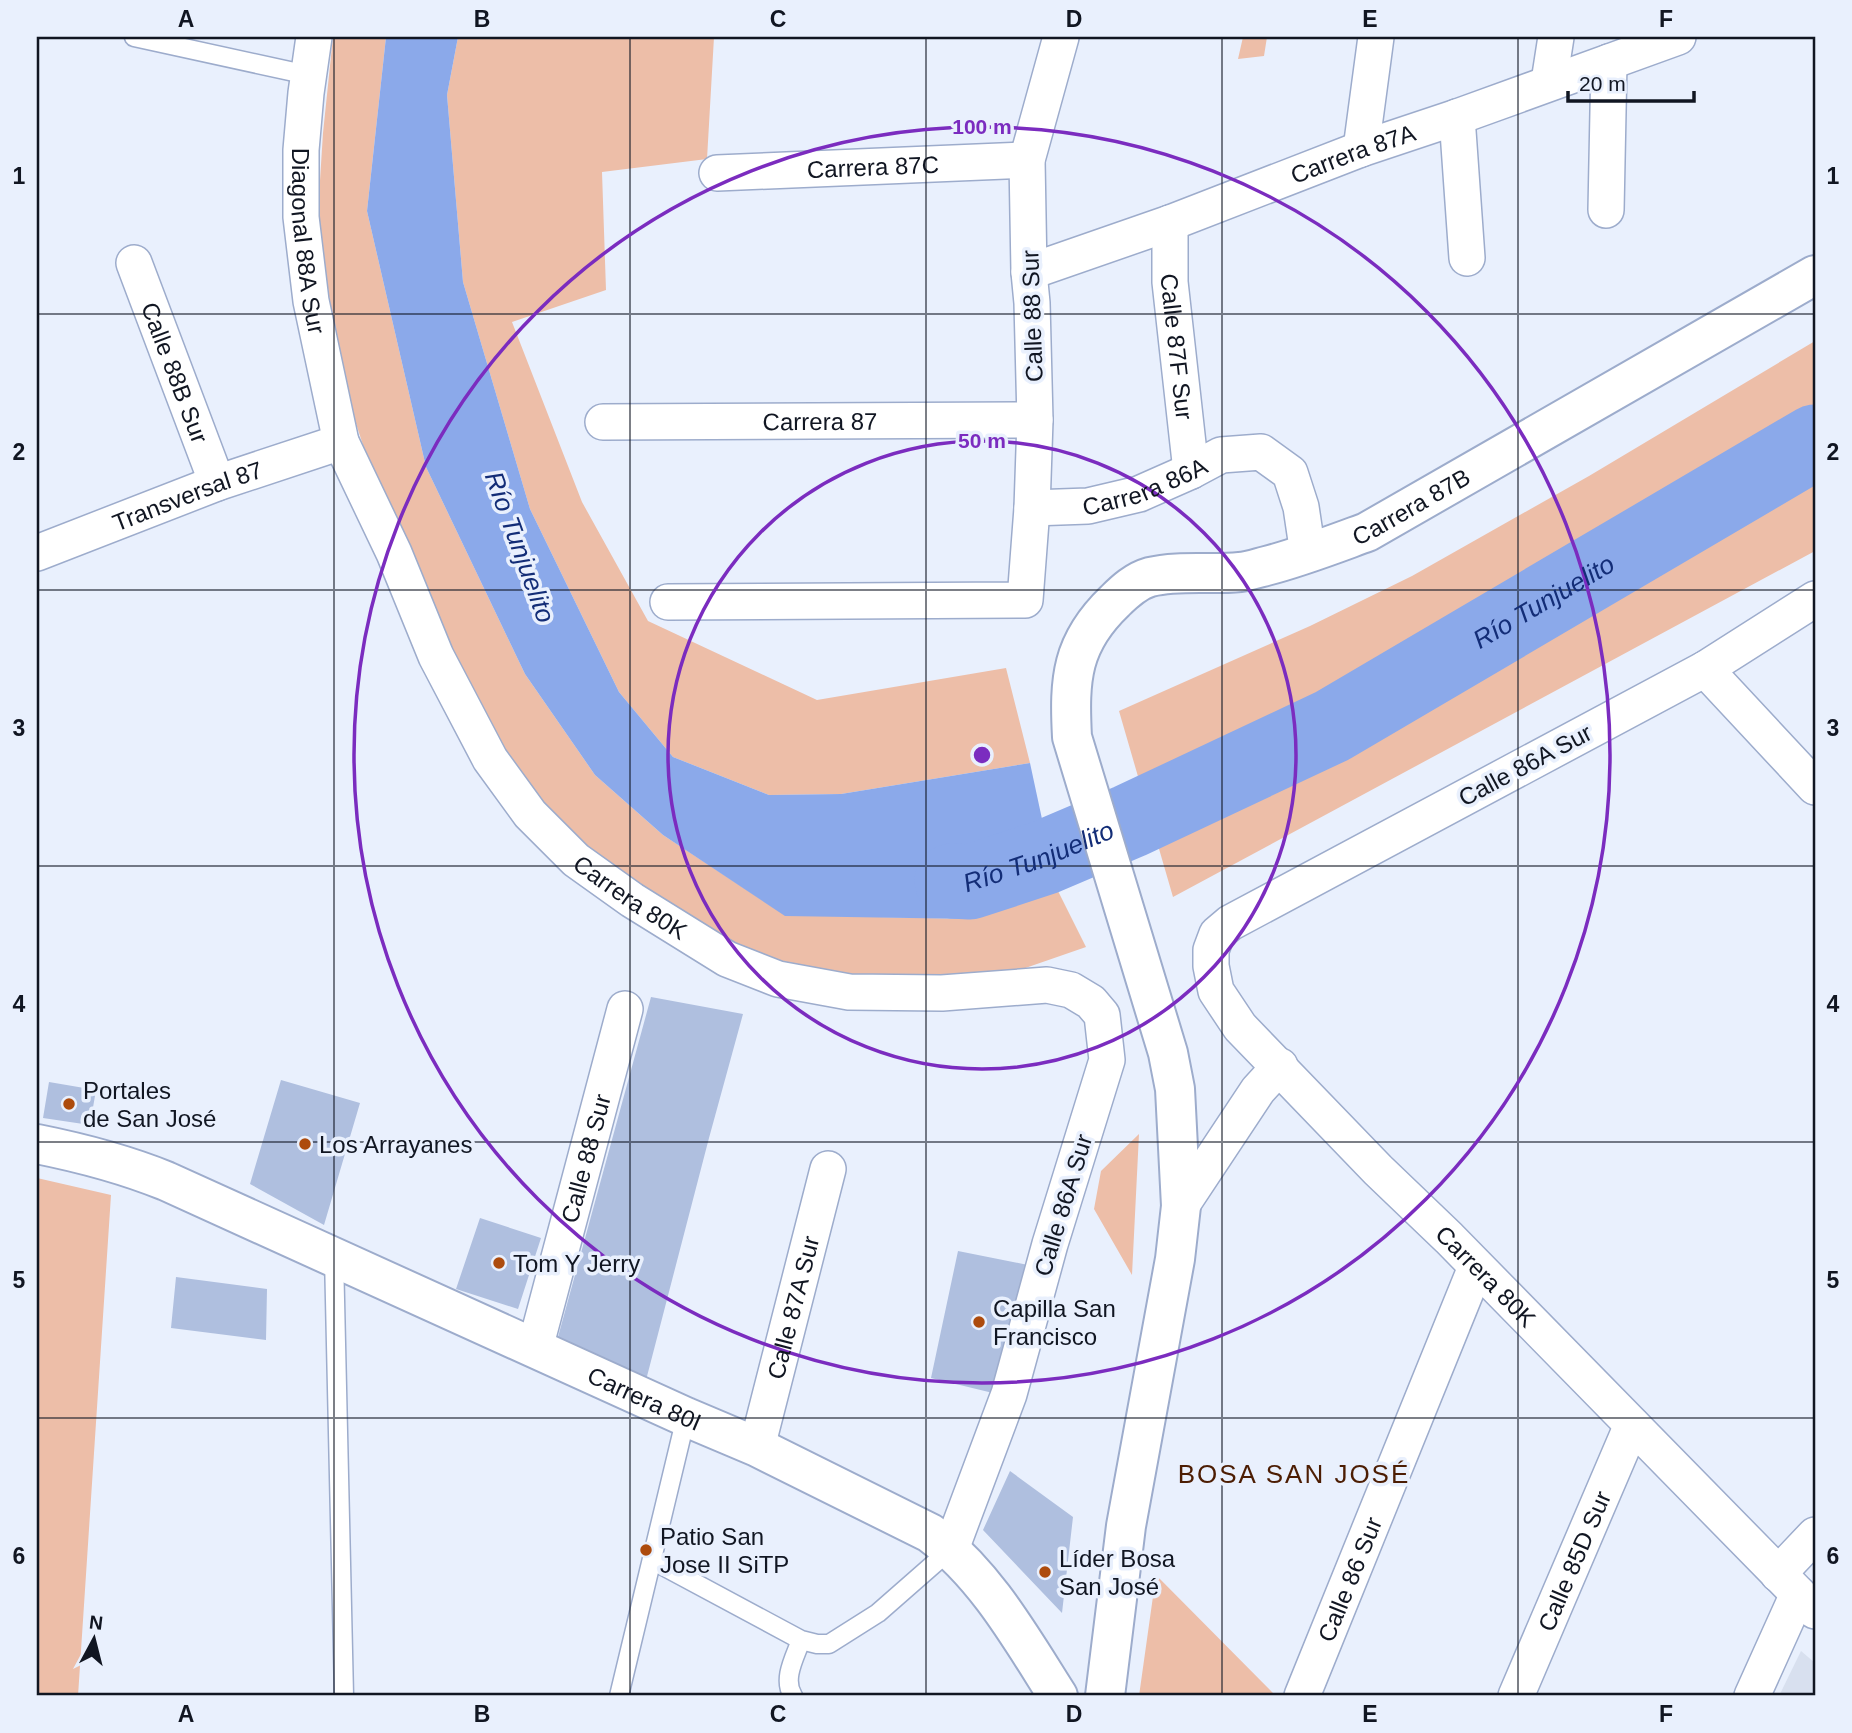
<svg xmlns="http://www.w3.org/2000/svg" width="1852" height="1733" viewBox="0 0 1852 1733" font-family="Helvetica,sans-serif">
<rect width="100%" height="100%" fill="#e9f0fd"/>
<!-- built -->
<path fill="#d8e0ef" d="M1801,1651l14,12v33h-36z"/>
<!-- green -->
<path fill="#edbea8" d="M333,37h53l-19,174 59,256 99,207 70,101 68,60 122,80 186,4 86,-30 29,58 -75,26 -76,16 -203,-33 -196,-143 -133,-259 -37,-100 -27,-82 -21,-160 5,-79z
M458,37h256l-7,122 -105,13 4,118 -94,32 70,180 66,119 169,79 189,-32 24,95 -189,31 -72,1 -96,-38 -54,-65 -89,-183 -67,-227 -16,-187z
M1243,37h24l-3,19 -26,3z
M1815,341v210l-642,346 -54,-186 191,-85 102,-50 177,-100z
M1139,1134l-7,141 -38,-66 7,-38z
M37,1178l74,17 -33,501h-41z
M1156,1575l120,121h-137z"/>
<!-- water -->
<path fill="#8ba9ea" d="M386,37h72l-11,58 16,187 67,227 89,183 54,65 96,38 72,-1 189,-31 27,126 -86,30 -186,-3 -122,-81 -68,-60 -70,-101 -99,-207 -59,-256z"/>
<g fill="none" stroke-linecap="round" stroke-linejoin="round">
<!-- river -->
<path stroke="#8ba9ea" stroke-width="75" id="s1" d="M952,881l18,1 73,-24 87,-37 202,-95 483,-284"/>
</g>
<!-- building -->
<path fill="#afbfdf" d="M651,997l92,17 -34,124 -64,246 -90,-36z
M281,1080l79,23 -36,122 -74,-41z
M49,1082l47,8 -6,35 -47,-7z
M480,1218l61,20 -23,71 -62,-20z
M958,1251l70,14 -31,129 -66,-16z
M176,1277l91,12 -1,51 -95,-12z
M1010,1471l63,46 -11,96 -79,-83z"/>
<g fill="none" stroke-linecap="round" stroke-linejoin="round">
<defs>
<path id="service" d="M134,37l174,38
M334,1256l10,440
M652,1560l149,80 16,4h12l49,-31 73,-64
M619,1696l67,-279
M793,1696c-11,-17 2,-39 8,-56"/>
<g id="minor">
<path id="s2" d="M314,37l-8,56 -5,57v67l10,84 30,141 53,111 42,103 54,103 40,55 46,46 56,40 95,59 51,20 71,13 93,1 105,-8 24,5 20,12 11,13 5,45 -57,184 -41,150 -58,155"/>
<path d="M1549,82l7,-45"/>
<path d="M1457,117l10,141"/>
<path d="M1361,149l15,-112"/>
<path id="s3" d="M717,173l310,-13"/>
<path d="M1606,210l3,-148"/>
<path id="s4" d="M1170,223v59l21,189"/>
<path id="s5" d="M134,263l83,220"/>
<path id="s6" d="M1029,272l141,-49 191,-74 96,-32 221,-80"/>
<path id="s7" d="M603,422l432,-2"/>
<path id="s8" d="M1032,508l56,-2 51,-12 52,-23 30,-16 40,-3 29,21 11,34 7,47"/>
<path id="s9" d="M37,553l180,-70 124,-41"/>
<path id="s10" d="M1815,599l-110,70 -475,254 -13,11 -6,16v16l5,25 24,36 138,143 71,68 366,373"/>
<path d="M668,602l357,-2 7,-92 3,-88 -3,-117 -3,-31 -2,-112 34,-123"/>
<path d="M1705,669l110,118"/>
<path d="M1181,1206l77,-116 22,-24"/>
<path id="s11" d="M536,1348l3,-15 86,-324"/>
<path id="s12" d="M757,1447l71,-278"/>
<path d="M1778,1574l37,-39"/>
<path id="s13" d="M1302,1696l174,-429"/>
<path id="s14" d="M1516,1696l116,-271"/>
<path d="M1752,1696l46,-102"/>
</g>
<g id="tertiary">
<path id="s15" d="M1105,1696l21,-170 49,-267 6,-53 -6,-117 -7,-36 -96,-316c-3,-58 -1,-94 43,-136 10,-10 21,-20 35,-24 29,-7 61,-2 90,-5 9,-1 18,-4 26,-6 35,-9 68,-22 101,-34l448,-257"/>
</g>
<g id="secondary">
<path id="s16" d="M37,1144c45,9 87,20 129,37l520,236 71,30 173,86c56,42 91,105 128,163"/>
</g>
</defs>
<!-- service casing -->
<use href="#service" stroke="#9daccc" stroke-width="21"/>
<!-- minor casing -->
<use href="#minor" stroke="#9daccc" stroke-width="38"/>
<!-- tertiary casing -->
<use href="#tertiary" stroke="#9daccc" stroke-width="42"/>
<!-- secondary casing -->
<use href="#secondary" stroke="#9daccc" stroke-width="42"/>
<!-- service -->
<use href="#service" stroke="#fff" stroke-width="18"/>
<!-- minor -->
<use href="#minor" stroke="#fff" stroke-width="35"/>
<!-- tertiary -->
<use href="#tertiary" stroke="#fff" stroke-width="38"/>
<!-- secondary -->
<use href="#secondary" stroke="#fff" stroke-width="38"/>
</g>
<!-- grid -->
<path fill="none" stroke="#111622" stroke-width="2" stroke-opacity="0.55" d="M334,37v1659M630,37v1659M926,37v1659M1222,37v1659M1518,37v1659M37,314h1778M37,590h1778M37,866h1778M37,1142h1778M37,1418h1778"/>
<!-- distance rings -->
<g fill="none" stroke="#7b2cbf" stroke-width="3.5">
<circle cx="982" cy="755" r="314"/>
<circle cx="982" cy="755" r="628"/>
</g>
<!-- markers -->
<g fill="#ad4b0d" stroke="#e9f0fd" stroke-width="2.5">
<circle cx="69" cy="1104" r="7"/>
<circle cx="305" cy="1144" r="7"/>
<circle cx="499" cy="1263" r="7"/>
<circle cx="979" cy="1322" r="7"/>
<circle cx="646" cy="1550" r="7"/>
<circle cx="1045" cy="1572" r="7"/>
</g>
<g text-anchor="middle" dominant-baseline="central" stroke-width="7" stroke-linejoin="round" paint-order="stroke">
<!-- street labels -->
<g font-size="24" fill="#111622" stroke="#e9f0fd">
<text stroke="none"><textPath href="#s6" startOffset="345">Carrera 87A</textPath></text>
<text stroke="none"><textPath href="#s3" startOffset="156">Carrera 87C</textPath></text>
<text stroke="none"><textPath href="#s2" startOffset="205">Diagonal 88A Sur</textPath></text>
<text transform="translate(1032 316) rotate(-92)">Calle 88 Sur</text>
<text stroke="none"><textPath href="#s4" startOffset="124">Calle 87F Sur</textPath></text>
<text stroke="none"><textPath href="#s5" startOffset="117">Calle 88B Sur</textPath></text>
<text stroke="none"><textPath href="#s7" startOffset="217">Carrera 87</textPath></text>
<text stroke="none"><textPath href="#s8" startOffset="116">Carrera 86A</textPath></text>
<text stroke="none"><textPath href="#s9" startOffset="161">Transversal 87</textPath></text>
<text stroke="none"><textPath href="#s15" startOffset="1446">Carrera 87B</textPath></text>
<text transform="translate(1525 765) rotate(-28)">Calle 86A Sur</text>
<text stroke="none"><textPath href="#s2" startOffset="959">Carrera 80K</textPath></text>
<text stroke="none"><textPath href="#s11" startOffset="196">Calle 88 Sur</textPath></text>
<text transform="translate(1063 1205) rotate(-73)">Calle 86A Sur</text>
<text stroke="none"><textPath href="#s10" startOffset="1138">Carrera 80K</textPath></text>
<text stroke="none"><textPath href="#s12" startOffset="144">Calle 87A Sur</textPath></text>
<text stroke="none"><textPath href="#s16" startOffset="660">Carrera 80I</textPath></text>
<text stroke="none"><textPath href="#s14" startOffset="147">Calle 85D Sur</textPath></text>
<text stroke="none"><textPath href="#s13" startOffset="126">Calle 86 Sur</textPath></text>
</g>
<!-- poi labels -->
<g font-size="24" fill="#111622" stroke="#e9f0fd" text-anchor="start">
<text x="83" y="1090">Portales<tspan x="83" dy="28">de San José</tspan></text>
<text x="319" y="1144">Los Arrayanes</text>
<text x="513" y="1263">Tom Y Jerry</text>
<text x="993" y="1308">Capilla San<tspan x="993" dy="28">Francisco</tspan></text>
<text x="660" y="1536">Patio San<tspan x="660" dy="28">Jose II SiTP</tspan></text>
<text x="1059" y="1558">Líder Bosa<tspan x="1059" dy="28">San José</tspan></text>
</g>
<!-- water labels -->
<g font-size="26" font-style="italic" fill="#132d77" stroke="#e9f0fd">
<text transform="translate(520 547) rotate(70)">Río Tunjuelito</text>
<text stroke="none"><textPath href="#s1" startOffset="658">Río Tunjuelito</textPath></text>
<text stroke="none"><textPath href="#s1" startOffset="91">Río Tunjuelito</textPath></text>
</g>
<!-- neighbourhood labels -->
<g font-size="26" letter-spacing="2" fill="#4c1d03" stroke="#e9f0fd">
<text x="1294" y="1474">BOSA SAN JOSÉ</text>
</g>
</g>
<circle cx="982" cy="755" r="10" fill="#7b2cbf" stroke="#e9f0fd" stroke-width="3.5"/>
<g font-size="21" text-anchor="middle" font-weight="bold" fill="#7b2cbf" stroke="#e9f0fd" stroke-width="7" stroke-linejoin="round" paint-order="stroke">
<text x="982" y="134">100 m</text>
<text x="982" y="448">50 m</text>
</g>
<!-- border -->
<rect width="1852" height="1733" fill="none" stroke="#e9f0fd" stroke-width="77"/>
<!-- north arrow -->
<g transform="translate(94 1639) rotate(7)" stroke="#e9f0fd" stroke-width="5" paint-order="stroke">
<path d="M0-5L12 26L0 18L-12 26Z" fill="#111622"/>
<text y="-10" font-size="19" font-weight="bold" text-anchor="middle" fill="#111622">N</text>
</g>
<!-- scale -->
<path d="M1568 91v10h126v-10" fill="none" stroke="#111622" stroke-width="3.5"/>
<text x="1579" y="91" font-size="21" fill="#111622" stroke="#e9f0fd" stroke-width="5" paint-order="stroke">20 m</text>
<rect x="38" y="38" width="1776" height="1656" fill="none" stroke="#111622" stroke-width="2.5"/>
<g font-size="23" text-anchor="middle" font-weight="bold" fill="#111622">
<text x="186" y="27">A</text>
<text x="482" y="27">B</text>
<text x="778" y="27">C</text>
<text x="1074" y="27">D</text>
<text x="1370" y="27">E</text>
<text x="1666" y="27">F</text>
<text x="19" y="184">1</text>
<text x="1833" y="184">1</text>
<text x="19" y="460">2</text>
<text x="1833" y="460">2</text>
<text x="19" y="736">3</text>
<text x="1833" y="736">3</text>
<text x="19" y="1012">4</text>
<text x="1833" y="1012">4</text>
<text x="19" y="1288">5</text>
<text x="1833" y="1288">5</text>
<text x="19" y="1564">6</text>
<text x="1833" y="1564">6</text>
<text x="186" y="1722">A</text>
<text x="482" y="1722">B</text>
<text x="778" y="1722">C</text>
<text x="1074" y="1722">D</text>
<text x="1370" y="1722">E</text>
<text x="1666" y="1722">F</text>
</g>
</svg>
